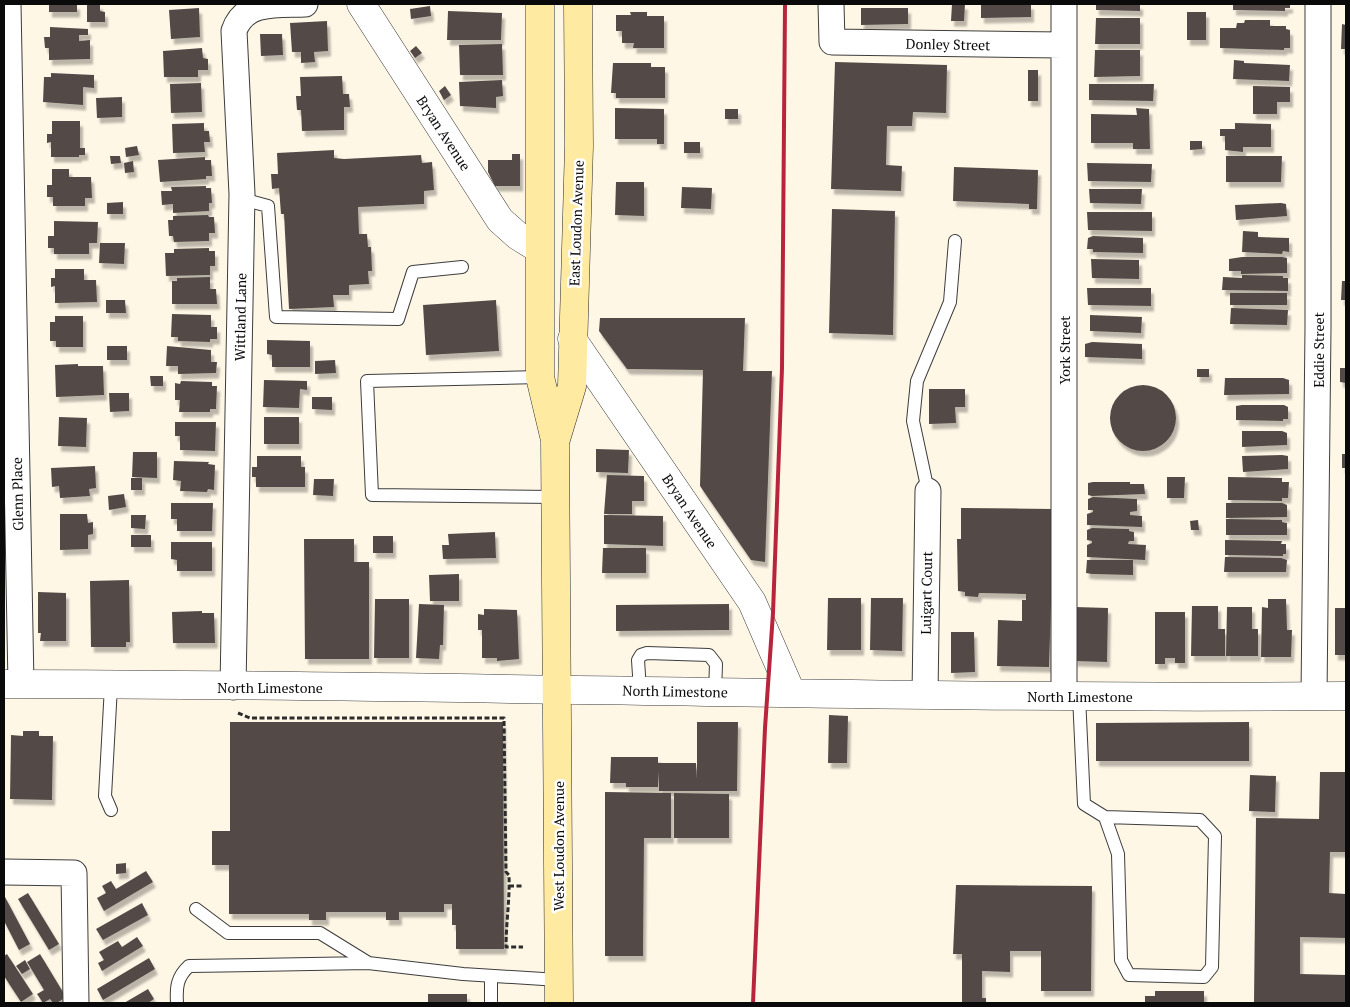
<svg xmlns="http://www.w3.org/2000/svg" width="1350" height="1007" viewBox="0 0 1350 1007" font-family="'PT Serif',serif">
<defs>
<filter id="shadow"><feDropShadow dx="3" dy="5.5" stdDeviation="1" flood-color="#0004"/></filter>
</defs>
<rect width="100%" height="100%" fill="#fff7e6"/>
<!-- building -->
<path fill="#524a46" filter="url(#shadow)" d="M49,4h28v8h-28z
M87,4h13v7l5,1v10h-18z
M952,4h13l-1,17h-13z
M981,4h50v13l-50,1z
M1096,4h44v7l-44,-1z
M1233,4h57v4h-5v3l-52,-1z
M430,6l1,10 -20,3 -1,-10z
M199,8l1,29 -29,2 -2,-29z
M861,8h47v16l-47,1z
M448,11l54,2 -1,27h-54z
M630,12h17v4h17v32h-31l1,-5h-12v-12h-6v-16h15z
M1187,12h19v28h-19z
M1096,18h44v26h-45z
M1245,20h25v6h16v3l4,1v18h-6v2l-64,-2v-20h16l1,-5h7z
M327,21l1,30 -14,1 1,10 -14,1v-11h-9l-2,-29z
M1342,24l4,1v24h-5z
M50,27l38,2v6h-9v6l11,-1v19l-41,1v-12h-4l-1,-11h6z
M260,34h22l1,21 -22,1z
M502,44l1,31h-43l-1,-30z
M416,46l6,7 -7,5 -5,-7z
M202,48l1,10 5,1v11h-10v7h-34l-1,-26z
M1095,50h45v26l-46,1z
M1234,60l10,1v2l46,2 -1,16 -56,-2z
M835,62l112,3 -1,48 -33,-1 -1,14h-25l-1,39 16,1 -1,25 -70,-2z
M613,63h38v4h14v31h-49v-5h-5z
M1028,70h10v31h-10z
M51,73l43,2v13l-11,-1v18l-40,-3 1,-25h7z
M342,76l1,18h6l1,13h-6v23l-42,1 -1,-21h-4l-1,-14h5l-1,-19z
M502,80l1,16 -7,1v11l-36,-2 -1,-24z
M201,83l1,29 -31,1 -1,-29z
M1089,84h65l-1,17 -64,-1z
M445,86l6,9 -7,5 -5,-9z
M1253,86l37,1v15h-13v12h-24z
M122,97v20l-25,1 -1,-20z
M615,108l49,1v35h-7v-5h-42z
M1136,108l13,1 1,40h-17v-6h-42v-29l46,1z
M725,109h13v10h-13z
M52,121h28v27h5v7h-6v2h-28v-15l-4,1v-9h5z
M204,123v8h5l1,11h-6l1,10 -32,1 -1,-29z
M1235,123l36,1v23h-28v5l-18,-2v-14h-5v-7h15z
M1190,141h12v8l-12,1z
M684,142h16v11h-16z
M137,146l2,9 -13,2 -1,-9z
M334,150v8l10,1 77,-4 1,8 10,-1 2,28 -10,1v13l-66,3 1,27h8l1,13h3l1,24h-4l1,13 -20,1v10h-16l1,12 -45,2 -5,-95h-3l-2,-26 -7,1 -1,-15h7l-1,-21z
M512,154h8v32h-25l-7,-14v-12h24z
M110,156h10l1,7 -10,1z
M1226,156h56l-1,26h-55z
M205,157v3h6l1,16h-6v3l-46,3 -2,-22z
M133,161l1,11 -9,1 -1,-10z
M1087,163l65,1 -1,18 -63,-1z
M954,167l84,3 -1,39h-8v-5l-76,-3z
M52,169h17v8h22l1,21h-7v8h-32v-9h-6v-12h5z
M616,182h28v34l-29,-1z
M206,186v2h5l1,15h-3v8l-36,2v-9l-11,1 -1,-14h11l-1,-4z
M682,187l30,1 -1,21 -30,-1z
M1089,189h53l-1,15 -51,-1z
M123,202v12h-16v-11z
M1281,203l5,1 1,12 -51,4 -1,-15z
M832,209l63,2 -2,124 -64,-2z
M1087,212h65v19l-64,-1z
M208,215l1,2h5l1,16h-6v8l-35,1 -1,-6h-4l-1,-16h5v-4z
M54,221l44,1 -1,21h-8v11h-35v-6h-6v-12h6z
M1243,231l15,1v5l31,1v14l-6,-1 -1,3 -40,-2z
M1093,236l50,2v15l-50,-1v-3h-6l1,-11z
M100,243h25l-1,21 -25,-1z
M209,248v3h6v15h-5v9l-44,1 -1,-23h9v-4z
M1242,257h40l5,1v15l-46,1v-3h-12v-12z
M1091,259l48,1v19l-47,-1z
M55,269h29v11h12l1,22 -42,1v-17l-4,1v-9h4z
M1242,275l41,1v2h5v13l-66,-1 1,-13 19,1z
M210,277v12h6l1,15h-45v-23h5v-3z
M1342,281h4v19h-5z
M1087,288h64v18l-63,-1z
M1230,293h57v12h-57z
M106,300h19l1,13h-20z
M496,300l3,51 -73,4 -3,-50z
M1231,308l57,2 -1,15 -57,-1z
M172,314l39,1v12h6v12h-7v3l-32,-1v-4h-7z
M1090,315l52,2 -1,16 -51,-2z
M55,316h28v31h-27v-6h-6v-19h5z
M600,318h145l-2,53h29l-7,191 -14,-2 -51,-74 3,-116 -76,-1 -28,-38z
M267,340l43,1v26h-38v-12l-5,-1z
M1092,342l50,2v15l-57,-2v-13z
M107,346h20v14h-20z
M167,346l44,4v12h6l-1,11 -38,1v-8h-12z
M335,360l1,13 -21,1v-13z
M78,364v2h25l1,29 -48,2 -1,-32z
M1340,368h6v15l-6,-1z
M1197,369h12v8h-12z
M150,376h13v10h-12z
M1225,378h58l6,2v14l-65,1z
M264,380l43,1v9l-7,-1 -1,19 -36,-1z
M181,381l31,1v4h5l-1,23h-6v3h-31l1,-12h-5v-17l5,1z
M1110 418a33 33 0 1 1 66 0a33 33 0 1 1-66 0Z
M929,389h36v18h-10l1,16 -27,1z
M109,393h20v18l-19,1z
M312,397h20v13l-20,-1z
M1242,405h42l4,2v12h-5v2l-47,-1v-14z
M59,417l28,1 -1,29 -28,-1z
M264,417h35v27h-35z
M175,422h41l-1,29 -35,-1v-14h-5z
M1242,431h40l5,2v12l-45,2z
M596,449l33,1 -1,23 -32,-1z
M133,452h24v26l-25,-1z
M1342,454h4v14h-4z
M1282,455l6,1v13l-45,3 -1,-16z
M257,456h44v11h4v20h-49v-10h-4v-10h5z
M174,461l35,1 -1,2 7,1 -1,25 -6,-1 -1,3 -27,-1 1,-10 -8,-1z
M95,466l1,22 -7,1 1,7 -30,2 -1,-12 -7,1 -1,-19z
M607,475l37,1v25h-12v13h-28z
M1167,477h18l-1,21h-17z
M1228,477l54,1v4h7l-1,16h-6v3l-54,-1z
M131,478h11v12h-11z
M314,479h20l-1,17 -20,-1z
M1093,482h37v2h14l1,10 -53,2 -4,-1v-12z
M124,494l2,13 -17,3 -1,-14z
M1093,497l44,2v12l-7,1v3l12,1v11l-55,-2v-11l6,-2v-2h-5v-11z
M171,503h42l-1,28h-35v-12h-6z
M1226,503h56l5,2v12l-61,1z
M961,508l93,1 -5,158 -52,-1 1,-46 24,1v-21h4v-6l-47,-1 -1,4 -13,-1v-4l-7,-1 -1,-52h4z
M60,514h27l1,9 5,-1v12l-5,1v14l-28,1z
M131,515h15l-1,14 -14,-1z
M604,515l59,1v30l-59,-2z
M1226,519l56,1v2l5,1v12h-61z
M1198,520l1,10h-8l-1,-9z
M1092,528l37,1v2l5,1v9h-5l-1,3 18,1 -1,15 -58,-3v-12l5,-2v-2l-5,-1v-10z
M495,532l1,26 -53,1 -1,-14h7l-1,-11z
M131,535h20v12h-20z
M373,536h20v17h-20z
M304,539h50v23h15v97h-64z
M1225,540l57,1 -1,3h5v10h-3v2l-58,-1z
M171,542h41v29h-35v-11l-6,-1z
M603,548h43v25h-44z
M1225,557l56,1 6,2 -1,12h-62z
M1087,560h46v15l-41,-1 -6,-1z
M459,574v27h-29l-1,-26z
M129,580l1,62h-4v5h-35l-1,-66z
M38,592l28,1v48h-26l1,-8h-3z
M828,598h33v52h-34z
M871,598h32l-1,53 -32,-1z
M375,599h34v59h-35z
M1268,599h18l1,31h5l-1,27h-30l1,-50 6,1z
M419,604l25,1 -1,40h-3l-1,14 -23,-1z
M729,604v26l-113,1v-26z
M1192,606h26v23h7v27h-34z
M1075,607l33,1 -1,54 -33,-1z
M1227,607h25v22h6v27h-32z
M1335,608h11v47h-11z
M484,609l33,1 2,49 -22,2v-3h-15v-28h-4v-16l6,1z
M202,611v2h12l1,30h-42l-1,-31z
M1155,612h30v51h-10v-5h-10v6h-10z
M951,632h23l1,40 -24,1z
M829,715l19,1 -1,47h-19z
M230,722h273l1,227h-48v-24h-4v-21h-8v8h-45v8h-13v-8h-60v8h-17v-6h-80v-49h-17v-34h18z
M697,722h41l-1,69h-78v-20l-1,16h-32v-4h-16l1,-26h47v6h38l1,16z
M1249,722v39h-153v-38z
M23,731h16v5h14l-1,64 -42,-1 1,-64 12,1z
M1320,772h26v80h-16l-1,41 17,1v44l-46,-1v37l46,1v28h-92l2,-185 63,1z
M1250,775l26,1 -1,36 -26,-1z
M605,792l66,1v45h-27l-1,118h-38z
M674,793l55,1v44h-55z
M126,863v10l-10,1v-10z
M146,871l7,11 -49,29 -7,-13 9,-5 -4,-7 9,-5 5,8z
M956,885l136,1 -1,105h-50v-40h-31v21l-28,-1v27h4v5h-24v-49h-9z
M28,893l31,51 -10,6 -31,-51z
M4,895l26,49 -11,6 -15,-29z
M142,903l6,12 -45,25 -7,-11z
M137,937l6,9 -41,25 -4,-8 6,-3 -5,-8 19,-11 4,6z
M7,954l26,40 -12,8 -17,-26v-20z
M40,954l26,43 -9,6h-4l-3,-4 -7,4 -6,-9 7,-4 -17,-28z
M149,958l6,11 -52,31 -6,-11z
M25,960l5,9 -8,5 -6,-8z
M148,989l6,10 -6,4h-24z
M1155,991h49v12h-59v-7h10z
M428,994h39v9h-39z"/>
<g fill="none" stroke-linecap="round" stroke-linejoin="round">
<defs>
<path id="service" d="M242,199l26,7 8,111 122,2 15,-47 49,-5
M540,377l-173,4 5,114 183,2
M928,491l-15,-70 4,-40 33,-79 5,-61
M111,686l-6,110 6,14
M640,690l-2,-30 3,-5 6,-2 62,2 7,9 -1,28
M1079,696l5,108 21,13 13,37 3,106 8,15 75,2 8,-10 3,-131 -15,-16 -95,-3
M196,909l32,24h92l47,29
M177,1003c-1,-16 0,-26 12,-37l179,-3 95,11 96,6
M491,1003v-27"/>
<path id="minor" d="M8,4l13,680
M831,4l1,38 232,3
M1064,4v692
M233,687l9,-493 -8,-163c10,-31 45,-26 71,-27
M925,695l3,-204
M1314,696l4,-368v-324
M4,872l70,1 2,130"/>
<path id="tertiary" d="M361,4l139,216 18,16 21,13
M572,339l180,263 39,90
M4,684c447,0 895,16 1342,12"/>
<path id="secondary" d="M540,4v373l15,63 4,563
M556,439l16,-53 7,-240 -1,-142"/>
</defs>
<!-- service casing -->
<use href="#service" stroke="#3d3d3d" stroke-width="14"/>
<!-- minor casing -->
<use href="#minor" stroke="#3d3d3d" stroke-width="27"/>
<!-- tertiary casing -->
<use href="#tertiary" stroke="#3d3d3d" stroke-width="29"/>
<!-- secondary casing -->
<use href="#secondary" stroke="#2c2c2c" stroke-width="29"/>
<!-- path -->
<path stroke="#2c2c2c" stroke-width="3" stroke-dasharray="5 2.5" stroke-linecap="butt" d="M238,713l12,5h254l2,154 3,3c1,25 -3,47 -3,72h17
M509,886h15"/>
<!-- service -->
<use href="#service" stroke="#fff" stroke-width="12"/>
<!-- minor -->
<use href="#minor" stroke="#fff" stroke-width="25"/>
<!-- tertiary -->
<use href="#tertiary" stroke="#fff" stroke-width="28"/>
<!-- secondary -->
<use href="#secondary" stroke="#ffeaa1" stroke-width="28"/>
<!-- rail -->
<path stroke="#b8243c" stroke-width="4" d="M753,1003l12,-275 8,-115 9,-245 3,-364"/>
</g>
<g text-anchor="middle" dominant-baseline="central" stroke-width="5" stroke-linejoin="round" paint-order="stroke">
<!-- street labels -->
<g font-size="14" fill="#0a0a0a" stroke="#fff">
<text transform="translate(948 44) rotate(1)">Donley Street</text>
<text transform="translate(444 133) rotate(57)">Bryan Avenue</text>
<text transform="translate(576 223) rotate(-88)">East Loudon Avenue</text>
<text transform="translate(240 317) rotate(-89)">Wittland Lane</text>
<text transform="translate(1064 350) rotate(-90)">York Street</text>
<text transform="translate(1318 350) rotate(-90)">Eddie Street</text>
<text transform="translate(17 494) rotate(-91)">Glenn Place</text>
<text transform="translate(690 511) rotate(56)">Bryan Avenue</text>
<text transform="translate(926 593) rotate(-89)">Luigart Court</text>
<text x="270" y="687">North Limestone</text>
<text transform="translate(675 691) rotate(1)">North Limestone</text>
<text x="1080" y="696">North Limestone</text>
<text transform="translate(558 846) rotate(-90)">West Loudon Avenue</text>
</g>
</g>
<!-- border -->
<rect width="1350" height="1007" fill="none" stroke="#0a0a0a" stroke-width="10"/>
</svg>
